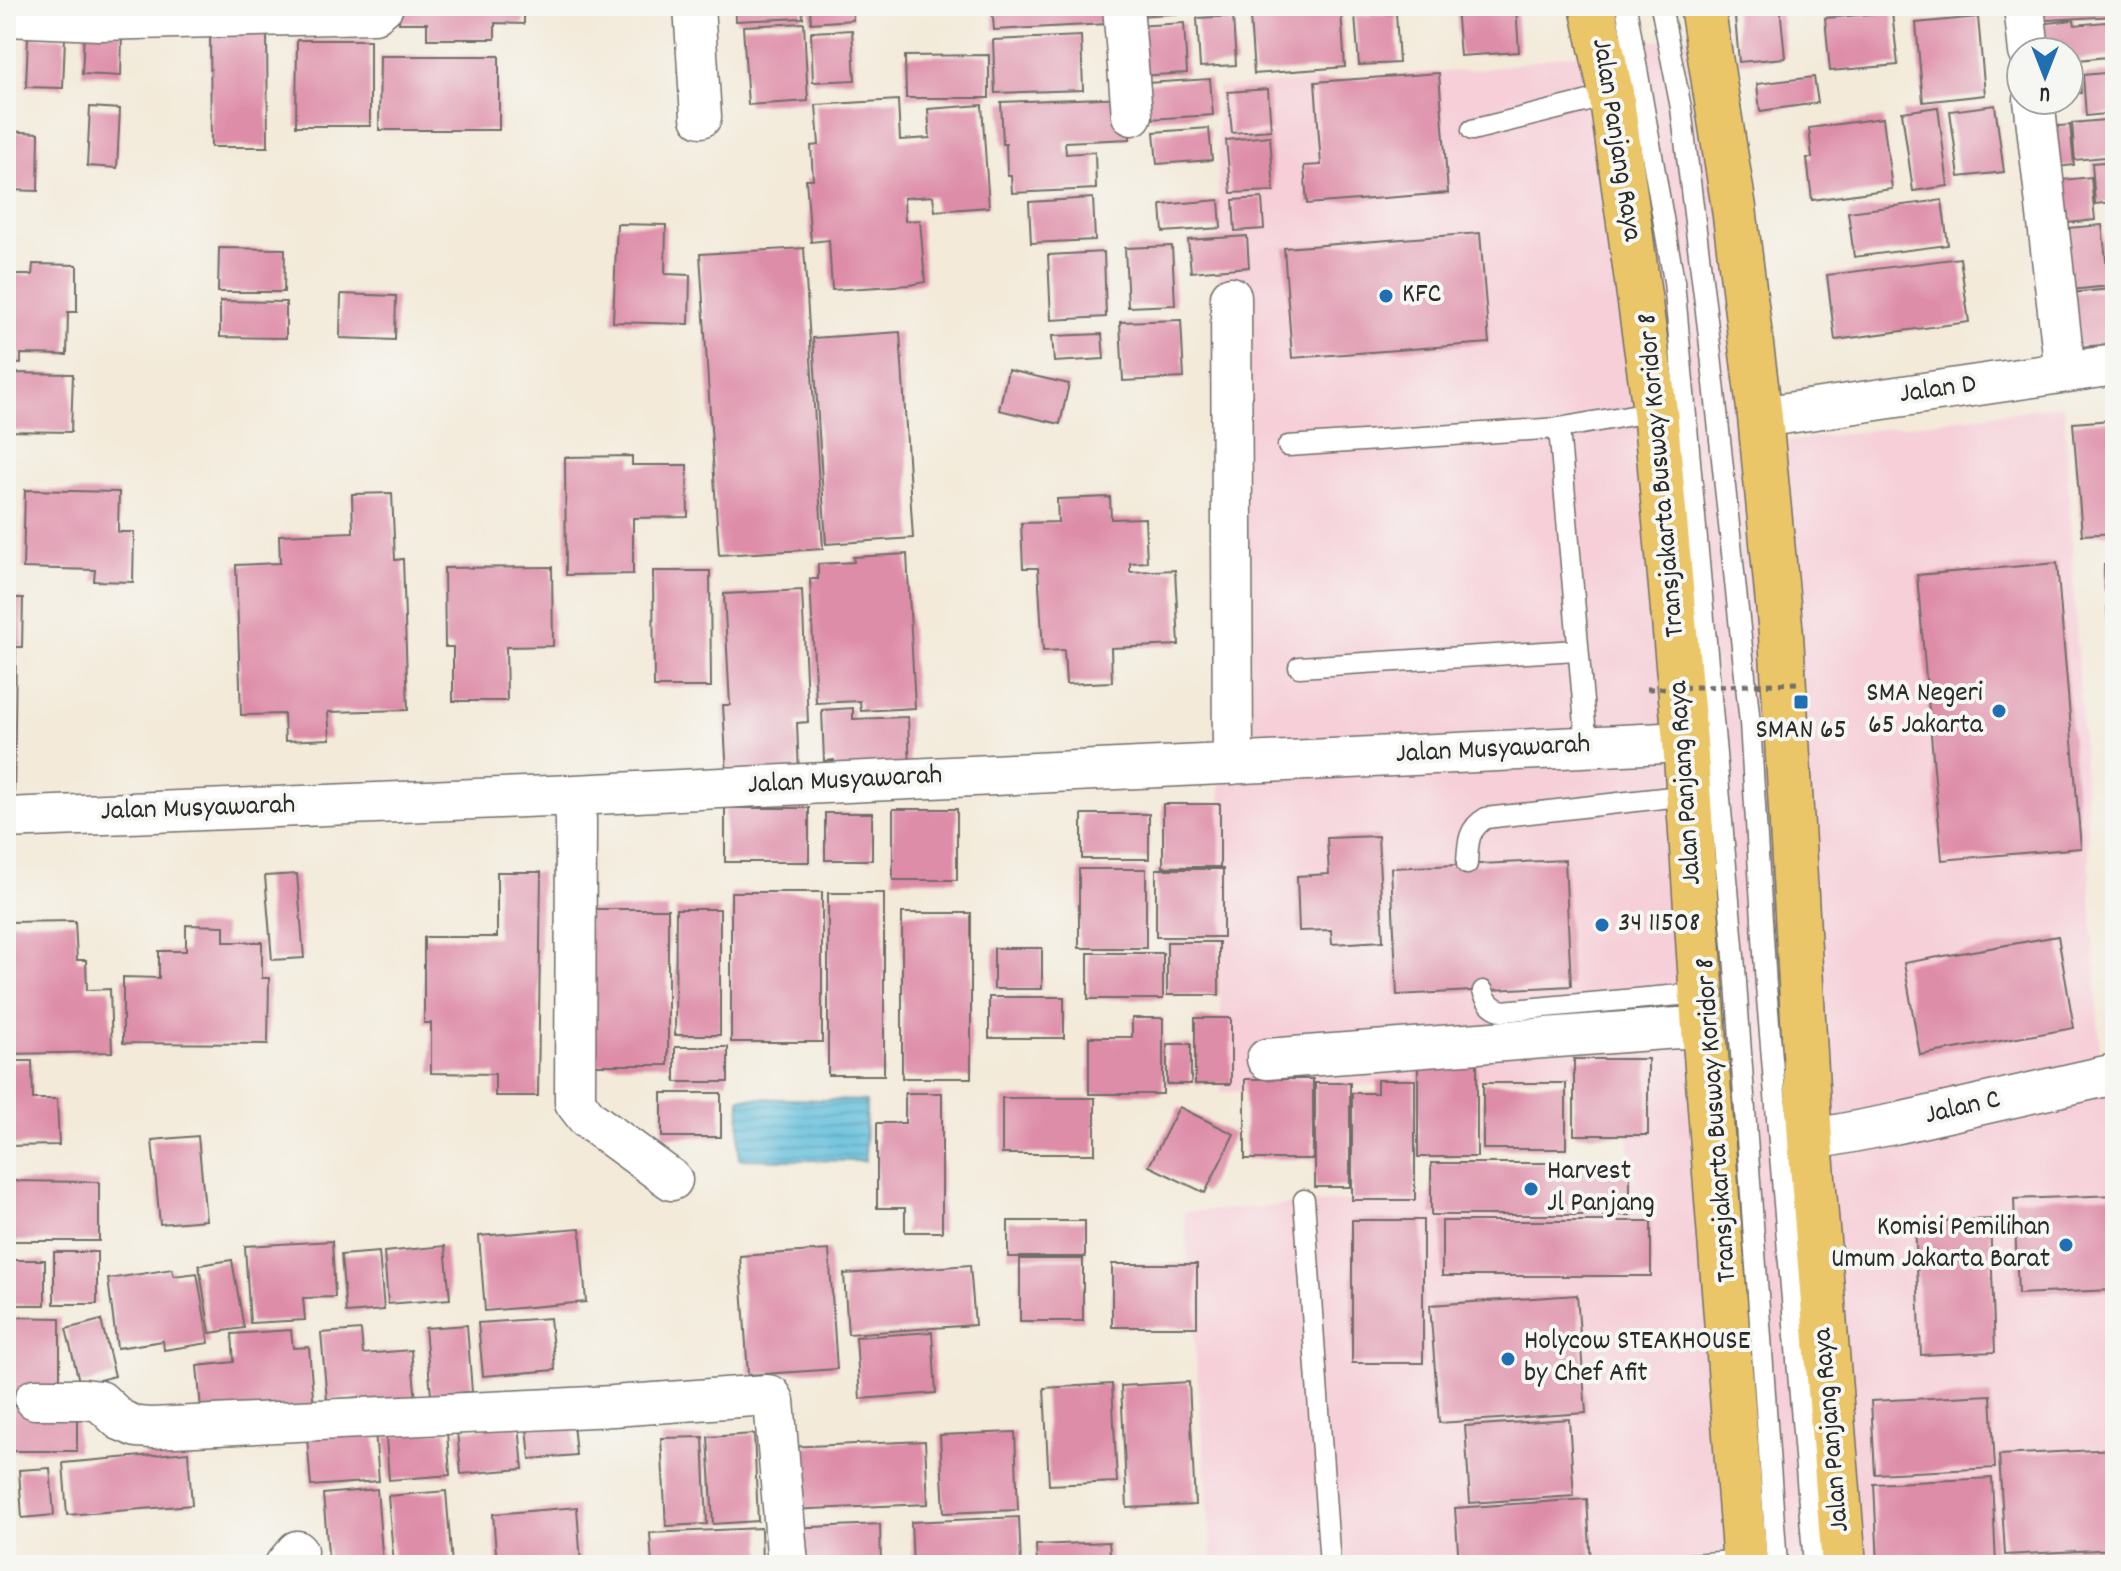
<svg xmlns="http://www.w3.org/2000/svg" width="2121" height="1571" viewBox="0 0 2121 1571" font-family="Dekko,sans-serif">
<defs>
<pattern id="water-rules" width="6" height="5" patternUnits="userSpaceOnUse" patternTransform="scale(2)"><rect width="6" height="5" fill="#5ebedc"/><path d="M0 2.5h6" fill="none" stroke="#4e9bb3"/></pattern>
</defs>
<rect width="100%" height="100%" fill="#f6f6f2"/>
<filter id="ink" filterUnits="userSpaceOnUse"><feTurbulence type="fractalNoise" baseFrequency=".0125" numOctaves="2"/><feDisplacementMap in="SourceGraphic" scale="16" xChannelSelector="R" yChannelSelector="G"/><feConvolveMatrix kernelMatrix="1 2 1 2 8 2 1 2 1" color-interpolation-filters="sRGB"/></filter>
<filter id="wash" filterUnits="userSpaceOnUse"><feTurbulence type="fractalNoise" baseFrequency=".006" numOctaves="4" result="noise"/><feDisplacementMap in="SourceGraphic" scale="32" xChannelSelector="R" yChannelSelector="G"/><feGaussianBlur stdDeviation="1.8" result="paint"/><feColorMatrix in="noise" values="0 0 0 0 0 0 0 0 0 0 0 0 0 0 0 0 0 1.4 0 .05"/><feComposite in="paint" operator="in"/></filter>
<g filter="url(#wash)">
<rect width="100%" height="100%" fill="#f3ead9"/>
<!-- built -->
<path fill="#f6cfd8" d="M1730,28l52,414 282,-37 38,687 13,1v472h-902l-29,-353 452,-31 -20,-107 -395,18 -3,-1004 267,-19z"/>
<!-- water -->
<path fill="url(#water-rules)" stroke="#447484" stroke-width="2" d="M740,1098l126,3 -1,60 -126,-2z"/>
<g id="blocks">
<!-- building -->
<path fill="#de8da8" d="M399,6h125v18l-29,-1v16h-68v-16h-28z
M735,6h67l1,12 -67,3z
M810,6h42l1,14 -42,3z
M992,6h114l1,18 -113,6z
M1131,6h59l1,7 -59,3z
M1206,6h44v2l-44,3z
M1456,6h60l3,46 -59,4z
M1734,6h46l5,52 -46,4z
M2030,6h85v10l-84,5z
M1341,11l4,56 -91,7 -4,-57z
M1892,12l6,53 -68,6 -5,-53z
M1396,13l3,50 -40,2 -4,-49z
M1233,16l3,49 -36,2 -3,-49z
M1978,17l7,78 -62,7 -7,-79z
M2074,20l1,5 40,-4v35l-36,4 2,33 -12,1v-42h-35l-3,-27z
M804,23l4,78 -60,4 -5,-79z
M1184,23l3,50 -48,3 -3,-50z
M210,30h57l1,117h-57z
M852,30l3,50 -42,2 -2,-50z
M84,32l38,1 -1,43 -39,-2z
M1081,36l2,54 -88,3 -2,-53z
M28,37l37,1 -2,50 -37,-1z
M297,40h73v86h-74z
M989,55v43h-83l-1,-42z
M380,56h119v74h-120z
M2115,72v41l-29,3 -3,-41z
M1439,73l9,120 -141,11 -3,-38 17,-1 -6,-83z
M1814,77l4,26 -58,8 -3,-27z
M1210,79l3,36 -63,4 -3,-36z
M1268,89l3,41 -39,3 -4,-41z
M1128,97l2,42 -65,3 1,12 29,-2 1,37 -84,4 -1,-18h-4l-1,-31h-3l-2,-42z
M898,100l2,40 30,-2 -2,-29 54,-4 7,102 -54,4 -2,-15 -29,2 1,23 15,-1 5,62 -15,3 -78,5 -3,-50 -18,2 -5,-63h7l-2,-33 8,-1 -3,-40z
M1995,105l9,67 -45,5 -9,-66z
M90,107l30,2 -3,59 -30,-2z
M1938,107l10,79 -35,5 -11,-79z
M1883,118l9,71 -80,11 -5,-42h5l-3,-30z
M2115,119v37l-40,4 -3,-37z
M2070,125l4,40 -31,4 -4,-41z
M1209,128l3,32 -55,4 -3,-32z
M6,131l33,2 -1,58 -32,-1z
M1270,136l4,55 -43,2 -5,-53z
M2115,161v41l-20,2 -3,-41z
M2091,177l4,43 -46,5 -5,-43z
M1093,198l2,42 -64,3 -2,-41z
M1262,198l2,31 -29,2 -2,-31z
M1219,200l2,28 -58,4 -2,-27z
M1942,200l6,45 -94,12 -6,-45z
M617,224l49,1 -1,49 25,1 -1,49 -76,-2z
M2102,225l7,61 -48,5 -5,-62z
M1480,233l9,110 -197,15 -8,-110z
M1247,236l2,31 -58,5 -3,-32z
M1172,246l3,59 -47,2 -3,-59z
M219,248l66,1 -1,43h-66z
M804,248l19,301 -104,6 -19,-301z
M1104,252l2,65 -55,3 -3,-65z
M1960,258l9,64 -134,18 -8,-65z
M33,264l44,1v47h-9l-1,43 -46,-1v10l-15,-1 1,-88h25z
M2110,289l5,55 -48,4 -6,-54z
M341,294l55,2 -1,44 -55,-2z
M220,301l66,1v36l-66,-1z
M1181,320l3,58 -61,3 -3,-59z
M900,332l13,206 -87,6 -13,-206z
M1102,334l2,25 -50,3 -2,-26z
M1008,370l61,14 -9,40 -61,-14z
M6,373l67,1 -2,58 -65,-1z
M2115,388v145l-33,2 -9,-112 39,-3 -3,-31z
M632,456v9h55l1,52 -55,1v56l-67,1 -1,-118z
M25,490l94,2 -1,40h16l-1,50 -39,-1 1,-11 -72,-2z
M392,493l3,67 8,-1 5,151 -80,2 2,27 -45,2 -1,-27 -43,1 -5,-150 44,-2 -1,-28 74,-3 -1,-38z
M1110,497l1,22 34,-1 2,44 -17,1v9l45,-2 4,75 -68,3 1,34 -46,2 -2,-34 -21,1 -5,-83h-15l-2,-45 37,-1 -1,-23z
M907,554l8,154 -54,3 -1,-10 -44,2 -6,-124h8v-15l36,-2 -1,-5z
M2057,563l24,285 -139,12 -25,-285z
M2115,564v27h-10l-1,-26z
M552,567l1,79 -47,1 1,54h-54v-54h-8l-1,-79z
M653,571h57l1,116h-57z
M802,590l6,132 -11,1 2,50 -72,3 -4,-71h7l-6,-111z
M6,598h17l-1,49h-6l-2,157 -8,-1z
M2115,604v33l-6,1 -2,-33z
M853,708v11l55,-2 2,54 -75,4 -1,-15 -10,1 -2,-51z
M1163,804h57v63h-57z
M725,808h84v54h-84z
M893,809h64v71h-64z
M825,813h47v47h-47z
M1082,814h67v45h-67z
M1378,836l5,105 -51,3 -1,-14 -32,1 -2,-55 32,-2 -2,-36z
M1565,860l6,126 -174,9 -6,-127z
M1079,869h67v79h-67z
M1156,869h67v68h-67z
M497,872h44l-3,224h-43v-22l-64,-1v-50h-7v-86h73z
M297,874l7,84 -32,2 -7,-84z
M731,892h91v150h-91z
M828,893h56v182h-56z
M587,909h81v156h-81z
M676,909h44v126h-45z
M902,913h69v165h-69z
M75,921l2,39h9l1,30 23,-1 2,63 -106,2v-132z
M186,925l38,1v16h38v36h7l-1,66 -145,-1v-66l36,1v-27h27z
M2058,936l16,92 -154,27 -16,-92z
M1167,942h52v53h-52z
M994,948h48v41h-48z
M1088,953h75v46h-75z
M989,997h75v41h-75z
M1132,1018h31v76h-74v-57h43z
M1195,1018h36v66h-36z
M1167,1044h24v40h-24z
M675,1047h53v35h-53z
M1574,1059h74v76h-74z
M6,1061h26l1,38h24l2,46 -53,1z
M1418,1063h59v94h-59z
M1245,1079h68v80h-68z
M1377,1080h38v120h-63v-107h25z
M1315,1083h35v104h-35z
M1483,1083h83v66h-83z
M662,1093h59v44h-59z
M905,1093h37v139h-37v-24h-28v-85h28z
M1002,1098h93v56h-93z
M1179,1107l55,27 -29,59 -56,-27z
M198,1136l8,84 -46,4 -8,-84z
M1431,1163h199v52h-199z
M6,1181l93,1v59h-93z
M2115,1195v95l-97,4 -4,-95z
M1990,1219l5,133 -74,3 -6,-133z
M1352,1220h71v143h-71z
M1008,1221h77v36h-77z
M1442,1221h209v55h-209z
M580,1228l6,74 -101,9 -6,-75z
M332,1241l3,56 -32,1 2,22 -55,3 -5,-77z
M445,1246l5,53 -62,5 -4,-52z
M829,1250l8,119 -89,6 -8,-119z
M54,1252h43v52h-43z
M379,1252l5,58 -38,3 -5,-58z
M1020,1259h63v62h-63z
M6,1260h39v45h-39z
M232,1260l12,68 -34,5 -11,-68z
M1112,1264h85v63h-85z
M970,1265l5,60 -127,9 -4,-60z
M172,1269l2,7 23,-3 12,70 -45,7 -1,-9 -46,7 -9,-69z
M1577,1295l9,118 -147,10 -9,-118z
M7,1317l53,1v77h-54z
M550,1318l5,52 -72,6 -5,-53z
M101,1320l14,56 -35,9 -14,-56z
M467,1325l5,67 -41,3 -6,-67z
M291,1330l2,18 16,-1 5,62 -112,10 -5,-53 37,-4 -2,-28z
M361,1330l2,24 48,-4 6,61 -57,5 -1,-19 -32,3 -6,-67z
M932,1332l4,61 -76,6 -4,-62z
M1189,1382l6,123 -68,3 -6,-122z
M1112,1384l5,98 -68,3 -5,-97z
M1991,1395l4,73 -120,6 -4,-73z
M6,1406l71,1v44h-71z
M1569,1419l5,77 -104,7 -5,-77z
M573,1423l3,32 -46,4 -3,-32z
M519,1425l4,44 -62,5 -4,-43z
M375,1431l4,50 -68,5 -4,-49z
M447,1431l3,44 -61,5 -3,-43z
M1015,1432l3,78 -74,3 -4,-78z
M754,1434l4,87 -45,3 -5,-87z
M703,1437l4,87 -41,2 -5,-88z
M925,1441l3,63 -139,6 -3,-63z
M2115,1449v100l-110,6 -6,-100z
M188,1452l4,53 -125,10 -4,-52z
M50,1468l4,47 -32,3 -3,-48z
M1992,1478l4,87h-118l-4,-81z
M377,1489l6,76h-54l-6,-71z
M446,1491l6,74h-58l-6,-69z
M1587,1499l4,66h-132l-4,-57z
M577,1507l4,58h-84l-4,-51z
M1019,1517l2,48h-108l-2,-43z
M880,1524l1,39 -91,2 -1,-37z
M761,1528l1,37h-110l-2,-32z
M1109,1542l2,23h-74l-1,-20z"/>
</g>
</g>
<g filter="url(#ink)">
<use href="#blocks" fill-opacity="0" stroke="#716e68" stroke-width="2"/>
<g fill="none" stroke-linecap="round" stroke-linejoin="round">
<defs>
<path id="service" d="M1626,6l48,275 61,687 42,597
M1661,6l20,102 28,228 41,387 16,263 48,579
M1472,130l113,-28 26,-9
M1559,428l28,319
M1288,446l271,-18 96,-17
M1299,667l278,-17
M1467,864c1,-19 0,-35 19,-46l185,-21h17
M1483,991c4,11 8,16 19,20l200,-18
M1304,1200l26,365
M1681,1565l63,-5"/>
<path id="minor" d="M694,6l7,111
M1123,6l9,109
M2024,6l5,46
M6,16l93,4 275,-7 9,-7
M2034,100l31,272
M1231,297l2,467
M1760,417l355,-52
M574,795l2,25 -1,282 13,17 84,61
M6,818l568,-23 1111,-53
M1267,1059l411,-31 26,1
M1810,1140l84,-16 221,-50
M35,1399h49l16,2 20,19 17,7 15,1 461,-22 154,-11 4,1 3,5 14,164
M285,1565l12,-14"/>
<path id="primary" d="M1592,6l19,87 44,318 30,331 19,287 41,536
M1702,6l32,202 26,209 21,218 29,505 34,425"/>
</defs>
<!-- service casing -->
<use href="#service" stroke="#716e68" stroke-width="23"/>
<!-- minor casing -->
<use href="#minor" stroke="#716e68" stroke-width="43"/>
<!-- primary casing -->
<use href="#primary" stroke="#716e68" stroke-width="47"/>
<!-- service -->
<use href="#service" stroke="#fff" stroke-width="20"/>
<!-- minor -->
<use href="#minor" stroke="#fff" stroke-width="40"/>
<!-- primary -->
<use href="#primary" stroke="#ebc669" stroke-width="44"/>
<!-- path-bridge -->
<path stroke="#716e68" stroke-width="5" stroke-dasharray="6 6" stroke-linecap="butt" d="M1647,689l153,-6"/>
</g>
</g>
<!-- markers -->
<g fill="#1f6fb2" stroke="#f6f6f2" stroke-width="3">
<circle cx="1386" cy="296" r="8"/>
<rect x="1793" y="694" width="16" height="16" rx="4"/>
<circle cx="1999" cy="711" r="8"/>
<circle cx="1602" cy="925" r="8"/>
<circle cx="1531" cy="1189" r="8"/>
<circle cx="2066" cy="1245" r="8"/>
<circle cx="1508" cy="1359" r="8"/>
</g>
<g text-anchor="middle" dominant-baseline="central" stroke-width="8" stroke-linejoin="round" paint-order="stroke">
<!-- street labels -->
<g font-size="28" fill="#2b2b2b" stroke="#f6f6f2">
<text transform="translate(1615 140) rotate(81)">Jalan Panjang Raya</text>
<text transform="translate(1938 391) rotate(-8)">Jalan D</text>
<text transform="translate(1663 475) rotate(-95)">Transjakarta Busway Koridor 8</text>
<text transform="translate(1493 751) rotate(-3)">Jalan Musyawarah</text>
<text transform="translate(845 782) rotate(-3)">Jalan Musyawarah</text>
<text transform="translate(1687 783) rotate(-94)">Jalan Panjang Raya</text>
<text transform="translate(198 810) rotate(-2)">Jalan Musyawarah</text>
<text transform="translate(1963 1109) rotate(-13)">Jalan C</text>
<text transform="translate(1718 1120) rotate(-94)">Transjakarta Busway Koridor 8</text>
<text transform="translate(1833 1430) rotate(-95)">Jalan Panjang Raya</text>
</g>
<!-- poi labels -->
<g font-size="28" fill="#2b2b2b" stroke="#f6f6f2" text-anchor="start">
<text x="1402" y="296">KFC</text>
<text x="1983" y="695" text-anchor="end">SMA Negeri<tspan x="1983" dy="32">65 Jakarta</tspan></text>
<text x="1801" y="732" text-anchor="middle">SMAN 65</text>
<text x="1618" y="925">34 11508</text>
<text x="1547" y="1173">Harvest<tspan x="1547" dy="32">Jl Panjang</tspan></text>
<text x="2050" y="1229" text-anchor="end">Komisi Pemilihan<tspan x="2050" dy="32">Umum Jakarta Barat</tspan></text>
<text x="1524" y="1343">Holycow STEAKHOUSE<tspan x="1524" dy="32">by Chef Afit</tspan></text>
</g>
</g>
<!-- margin -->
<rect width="2121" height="1571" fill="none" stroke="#f6f6f2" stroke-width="32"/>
<!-- north arrow -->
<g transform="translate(2045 76) rotate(180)"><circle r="38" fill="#f6f6f2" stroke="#a5a5a2" stroke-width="2"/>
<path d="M0-6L14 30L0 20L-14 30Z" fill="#1f6fb2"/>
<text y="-12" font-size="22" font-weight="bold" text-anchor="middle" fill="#2b2b2b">U</text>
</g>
</svg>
